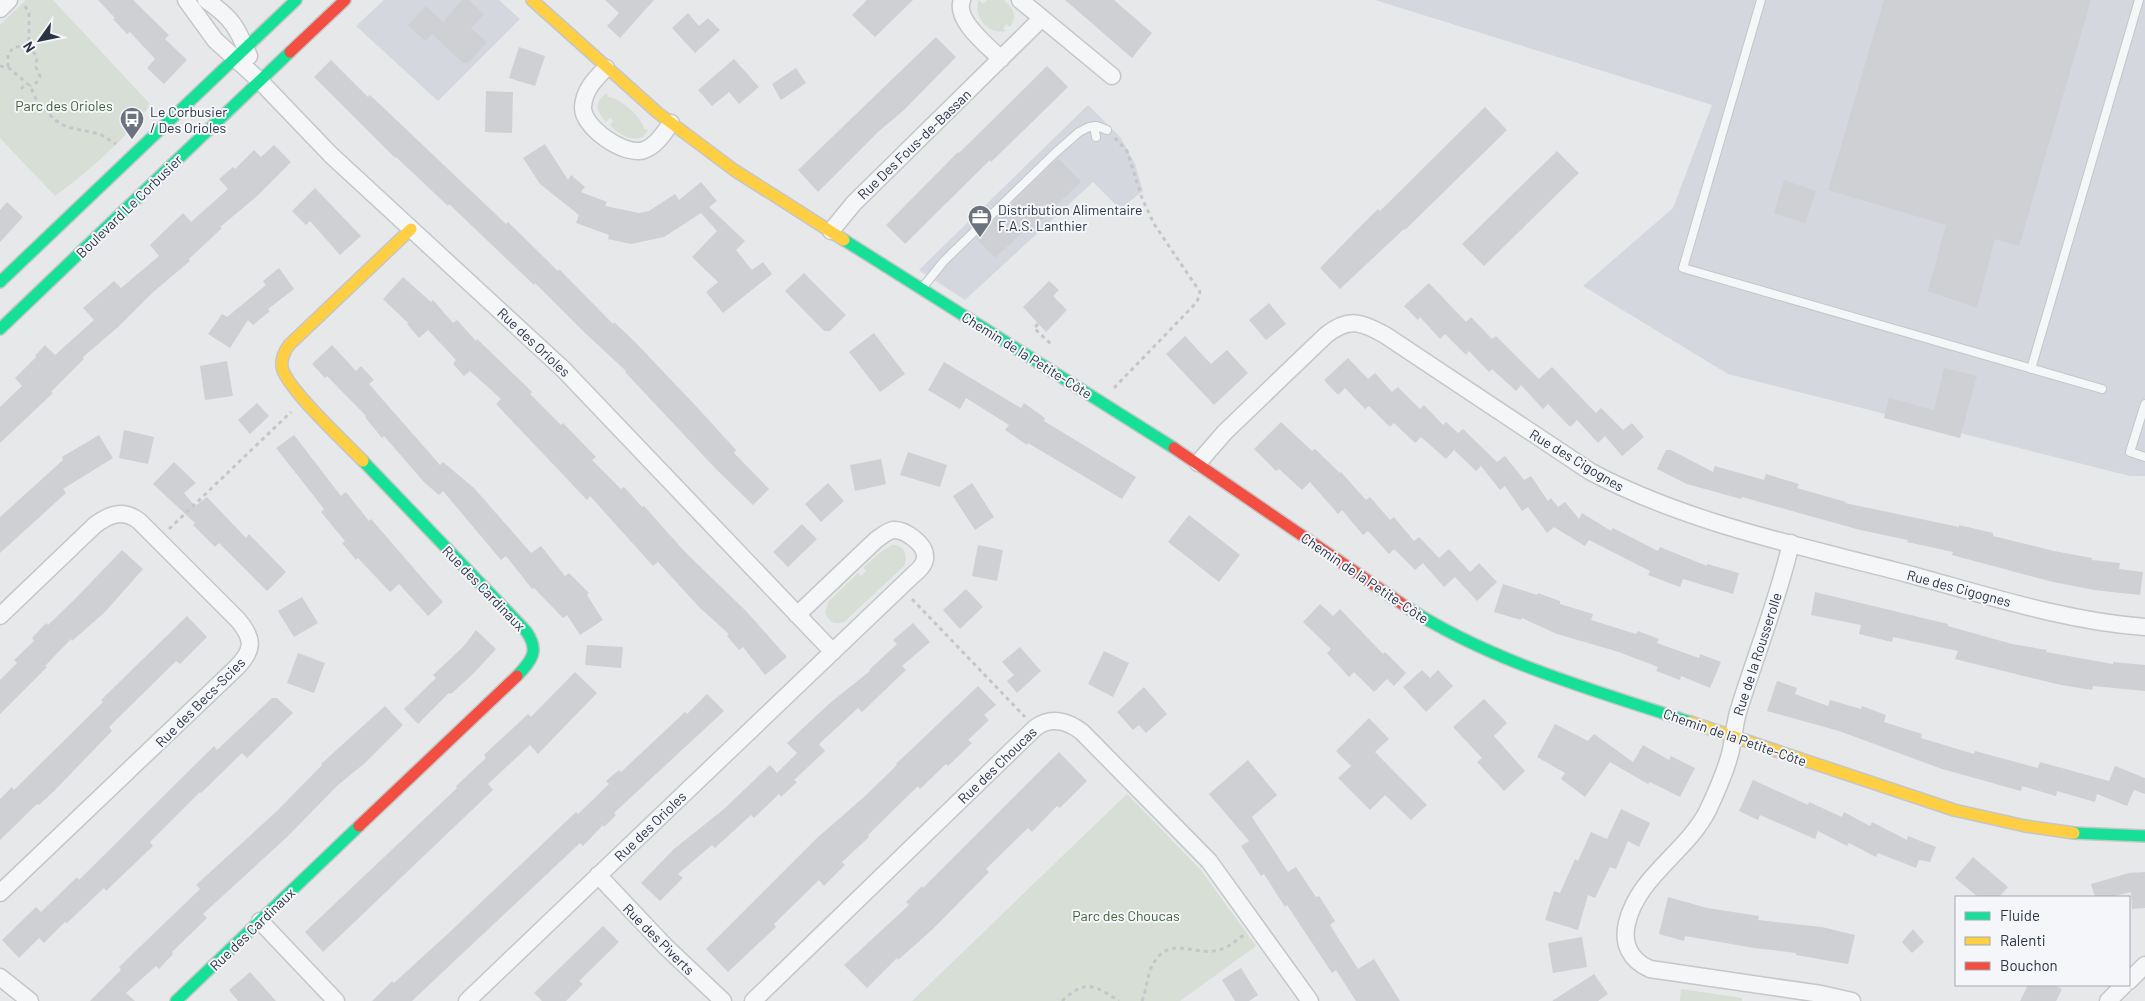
<svg xmlns="http://www.w3.org/2000/svg" width="2145" height="1001" viewBox="0 0 2145 1001" font-family="Barlow,sans-serif">
<rect width="100%" height="100%" fill="#e6e8ea"/>
<!-- built -->
<path fill="#d4d7dd" d="M384,0h115l21,19 -82,82 -82,-75z
M1375,0h770v476h-15l-402,-102 -145,-88 90,-78 39,-103z
M1088,105l33,33 14,26 8,27 -23,18 -27,-27 -128,118 -46,-30z"/>
<!-- green -->
<path fill="#d6ded6" d="M26,0h27l97,104c-19,31 -65,70 -95,92l-55,-58v-113z
M979,0l4,4 4,-4h17c9,8 14,16 6,27l-4,-3 -3,4 3,3c-17,5 -34,-15 -27,-31z
M607,93l1,4c10,-1 36,22 36,32l4,1 -5,7c-12,5 -25,-3 -33,-12l3,-4 -3,-3 -4,4c-9,-10 -13,-20 1,-29z
M892,545c12,0 17,11 12,21l-60,56c-9,3 -16,0 -19,-10l4,-11 29,-28 3,3 5,-5 -3,-3 19,-17z
M1127,794l73,75 56,77 -76,55h-268z
M1681,989l61,9v3h-62z"/>
<!-- building -->
<path fill="#ced0d3" d="M98,0h35l36,35 -4,4 22,21 -23,24 -17,-16 8,-9 -25,-27 -3,2 -14,-15 2,-1z
M462,0h7l15,14 -13,14 16,14 -19,21h-5l-31,-29 -7,7 -17,-16 18,-19 17,16z
M605,0h49l-34,38 -13,-12 12,-13z
M867,0h46l-38,37 -23,-22z
M1065,0h49l38,33 -20,25z
M1884,0h207l-72,246 -24,-7 -18,69 -49,-17 18,-66 -118,-35z
M688,13l11,13 9,-8 12,12 -25,23 -23,-25z
M936,37l20,20 -52,53 -26,22 -60,60 -20,-22z
M519,47l26,9 -10,30 -26,-8z
M734,59l25,28 -20,17 -10,-12 -17,14 -14,-16z
M331,60l37,37 2,-2 136,129 2,-2 50,49 1,-2 54,55 1,-2 21,20 59,62 42,46 -2,3 35,36 -16,16 -37,-36 -91,-97 1,-1 -41,-38 -50,-50 -1,2 -85,-81 -1,2 -52,-49 -1,1 -81,-81z
M1047,66l21,21 -77,75 -1,-2 -85,84 -19,-19 72,-73 1,1z
M796,68l10,15 -25,17 -9,-16z
M486,91l27,1 -1,41 -27,-1z
M1485,107l22,23 -102,100 -1,-1 -64,60 -20,-21 34,-35 24,-24 2,2z
M545,144l23,36 3,-5 14,12 -4,5 26,10 -2,4 34,7 10,-2 26,-17 4,6 22,-18 16,19 -8,6 36,34 -9,9 16,20 11,-8 9,12 -49,39 -17,-21 12,-10 -26,-25 25,-26 -16,-18 -37,24 -33,7 -23,-5 1,-4 -33,-12 3,-8 -39,-31 -17,-26z
M274,145l17,17 -35,35 -36,30 2,1 -33,31 1,2 -38,32 -34,34 -35,30 1,2 -33,33 2,1 -53,50v-36l22,-21 -7,-8 21,-21 -1,-1 10,-11 10,10 39,-35 -11,-12 31,-27 7,7 38,-32 -9,-11 33,-32 8,9 37,-33 -9,-10 14,-12 2,2 19,-19 7,7z
M1557,151l22,22 -95,93 -22,-22z
M1058,158l23,24 -52,49 -2,-3 -32,30 -19,-20z
M1784,180l32,11 -11,32 -31,-10z
M315,188l46,48 -21,19 -30,-34 -4,4 -14,-14z
M7,202l16,15 -23,25v-32z
M279,268l15,21 -26,20 2,2 -17,14 -5,-5 -18,28 -22,-14 14,-20 5,3 39,-32 -3,-4z
M804,273l42,42 -16,16h-6l-39,-40z
M403,277l28,25 2,-2 20,23 4,-3 19,21 1,-2 47,45 8,8 -2,2 31,31 2,-2 33,34 -4,3 29,29 3,-2 18,20 2,-1 42,47 61,59 40,45 -22,18 -22,-28 -4,3 -12,-14 2,-2 -30,-27 -41,-45 -5,4 -63,-70 -3,4 -91,-96 5,-5 -31,-28 -6,5 -11,-12 3,-4 -28,-30 -9,8 -12,-14 1,-1 -25,-24z
M1049,281l10,9 -6,6 14,14 -21,22 -23,-25z
M1429,283l37,39 5,-5 21,22 4,-3 43,43 13,-12 44,46 5,-5 22,22 9,-7 12,14 -22,19 -17,-20 -7,7 -21,-23 -7,7 -22,-23 -5,5 -22,-24 -5,6 -24,-22 -3,3 -20,-21 -3,4 -21,-21 -5,5 -20,-22 -2,3 -14,-14z
M1269,303l17,21 -20,16 -17,-20z
M874,333l31,41 -25,18 -31,-40z
M1185,336l26,28 16,-14 21,23 -34,32 -48,-51z
M332,345l24,26 5,-5 13,14 -5,4 71,81 3,-3 31,26 57,65 10,-7 24,30 4,-3 20,20 -2,2 16,25 -23,15 -13,-20 -4,3 -29,-30 -2,1 -26,-33 -5,4 -58,-69 -4,4 -15,-13 -40,-46 -2,2 -17,-21 1,-1 -39,-40 -2,2 -13,-14z
M1348,358l20,21 7,-6 17,19 6,-5 22,22 4,-4 19,20 3,-3 12,11 5,-4 34,33 8,-6 19,24 7,-4 17,25 3,-3 7,9 7,-5 14,17 3,-6 29,18 2,-3 45,23 2,-4 47,19v-2l32,9 -6,21 -50,-15 -3,8 -32,-12 2,-4 -61,-31 -4,6 -31,-19 -7,6 -19,-26 -6,4 -17,-25 -5,4 -19,-24 -5,5 -22,-21 -8,9 -25,-22 -6,6 -21,-20 -4,4 -21,-21 -4,3 -20,-21 -7,7 -14,-15z
M227,361l6,35 -28,4 -5,-34z
M944,362l77,46 3,-5 21,15 -1,3 92,56 -14,22 -94,-56 -1,2 -22,-15 4,-5 -43,-27 -6,11 -32,-19z
M1944,368l33,8 -17,62 -76,-20 5,-20 45,12z
M257,403l12,13 -19,18 -12,-14z
M1281,422l31,29 3,-2 25,24 1,-1 25,28 4,-3 20,23 4,-3 20,24 5,-4 20,21 10,-9 21,23 9,-9 18,19 -20,19 -22,-24 -11,10 -21,-24 -8,7 -21,-21 -5,5 -21,-23 -5,4 -21,-25 -4,4 -28,-32 -8,8 -23,-21 -3,2 -22,-22z
M124,430l30,7 -6,27 -29,-6z
M99,435l14,23 -50,31 3,4 -66,60v-36l63,-57 -1,-3z
M294,435l47,61 5,-4 23,29 2,-2 72,83 -15,14 -29,-32 -9,8 -32,-34 -2,2 -14,-17 3,-2 -24,-29 3,-3 -48,-61z
M1666,450h5l42,22 2,-6 49,14 2,-6 33,10 -2,4 49,14 -1,1 114,24v-2l34,8v3l61,15 38,7v2l28,3 -1,6 24,3 -3,23 -46,-5 -41,-8 -101,-27 1,-3 -46,-10 1,-2 -48,-10 -118,-33 -1,2 -54,-15 -30,-15z
M908,452l39,13 -7,22 -40,-12z
M881,459l5,25 -31,7 -5,-26z
M174,462l22,21 -12,10 11,13 12,-9 39,41 3,-4 37,38 -19,19 -48,-48 -4,4 -22,-22 2,-2 -42,-39z
M828,483l16,18 -23,21 -16,-18z
M972,483l22,34 -19,13 -22,-34z
M1189,515l51,40 -21,27 -51,-40z
M802,524l15,15 -29,28 -15,-15z
M978,545l25,5 -6,31 -25,-5z
M122,550l21,19 -38,43 -33,29 -1,-2 -26,27 2,1 -47,47v-34l17,-17 -3,-3 20,-19 -2,-3 14,-15 2,2 27,-26z
M1503,584l34,11 1,-2 22,8v3l33,10 -2,6 45,14 2,-3 21,8 -2,4 42,15 1,-4 21,8 -11,26 -29,-12 -1,4 -24,-9 2,-4 -39,-15 -62,-18 -35,-16 -1,2 -27,-8z
M966,589l17,18 -23,22 -17,-19z
M1815,592l133,32v2l64,18 35,6 -1,2 67,12v-2l32,3v26l-52,-5 -1,4 -31,-5 -106,-26 3,-8 -65,-14 -1,5 -33,-8 2,-9 -50,-10z
M302,597l16,26 -24,14 -16,-26z
M1320,604l13,12 7,-7 43,45 2,-2 21,21 -12,13 -7,-7 -13,13 -20,-20 -5,5 -22,-24 4,-4 -28,-27z
M187,616l20,21 -27,27 -4,-3 -67,66 3,4 -58,60 -15,14 -2,-1 -37,36v-41l12,-12 2,3 89,-88 -2,-2z
M913,623l17,19 -28,24 4,4 -44,42 -4,-4 -39,36 6,7 -31,29 3,2 -16,15 -2,-3 -25,24 -3,-3 -36,33 -3,-3 -34,29 5,4 -23,23 -19,-18 33,-34 50,-40 46,-44 7,8 20,-20 -10,-10 44,-41 39,-31 -1,-1 28,-26 -4,-4z
M476,630l20,19 -22,24 -23,21 -2,-1 -31,31 -14,-15 32,-31 -3,-3 30,-28z
M587,645l36,2 -2,21 -36,-3z
M1020,647l21,24 -24,22 -10,-12 7,-6 -12,-13z
M1104,651l25,12 -16,34 -25,-13z
M298,653l27,10 -11,30 -27,-10z
M1422,670l8,8 8,-8 15,16 -27,26 -23,-25z
M575,672l22,21 -59,61 -8,-9 -42,39 5,6 -170,162 -18,-20 152,-144 -1,-2 30,-28 -2,-3 44,-41 3,3z
M1777,681l20,7 -2,6 33,12 2,-6 31,9 1,-3 24,9 -2,7 38,12 -1,4 53,16 1,-3 63,17 2,-6 69,19 6,-15 30,12v16l-11,-4 -7,16 -30,-12 -2,8 -38,-11 -1,5 -34,-10 -1,5 -79,-22 -103,-38 -72,-20z
M978,686l18,19 -12,10 5,5 -21,20 4,3 -24,23 -2,-2 -26,25 -2,-3 -50,49 1,2 -27,25 3,3 -21,21 -5,-6 -45,44 2,3 -48,45 -22,-23 111,-111 47,-41 33,-32 -1,-1z
M1144,687l23,27 -21,19 -7,-8 -6,5 -16,-18z
M707,694l17,17 -110,102 2,2 -12,12 -1,-2 -20,21 -3,-3 -168,158h-40l20,-20 2,2 59,-54 123,-117 2,2 31,-30 -3,-3 13,-11 2,2 64,-60 2,2z
M272,698h5l16,15 -46,45 -5,-5 -41,40 -1,-1 -50,50 3,4 -47,45 -2,-3 -37,35 -2,-1 -21,21 -5,-5 -20,20 -17,-18 34,-33 5,5 36,-35 2,3 135,-134 3,4z
M1484,699l23,24 -13,13 31,35 -21,20 -27,-29 5,-4 -29,-31z
M385,706l18,19 -38,38 -27,22 -52,53 -83,76 4,4 -35,34 1,2 -14,15 -3,-3 -30,27 9,8h-45l31,-31 -2,-3 81,-78 -4,-4 81,-74 45,-46 -1,-1z
M1369,718l20,21 -14,13 52,53 -16,15 -26,-25 -15,15 -32,-32 13,-12 -15,-15z
M1555,724l33,17 6,-7 39,28 10,-17 26,15 2,-4 24,12 -15,29 -30,-15 -2,2 -38,-22 -25,35 -24,-18 4,-6 -28,-16z
M1059,752l28,29 -27,27 -3,-2 -25,26 -4,-4 -42,41 3,3 -56,57 -35,31 -1,-2 -30,30 -23,-23 65,-60 -3,-3 16,-16 1,2z
M1248,760l29,35 -25,22 36,55 8,-5 20,30 3,-1 16,25 -5,4 28,44 16,-10 26,42h-44l-20,-31 -4,3 -45,-68 -2,2 -21,-33 -3,2 -20,-30 8,-5 -40,-47z
M1753,780l55,25 1,-3 33,15 2,-5 26,14 2,-4 35,18 1,-4 28,11 -6,15 -11,-2 -3,8 -38,-15 -2,4 -27,-14 -2,3 -29,-15 -3,8 -55,-24 -2,5 -19,-9z
M1621,809l29,14 -11,24 -11,-6 -12,28 -6,-2 -15,31 -7,-3 -10,35 -33,-10 9,-29 6,2 15,-34 3,2 13,-29 16,7z
M1973,857l35,30 -9,10h-21l-23,-19z
M2145,872v36l-13,1 -1,-17 -21,5h-15l-4,-13 38,-11z
M1668,897l39,11 52,8 -1,4 64,7 33,8 -7,29 -52,-9v-2l-42,-5 -69,-12 -1,5 -25,-7z
M603,926l16,16 -40,39 4,3 -17,17h-24l-8,-8z
M1913,929l11,13 -12,11 -10,-11z
M1582,937l5,30 -34,6 -5,-30z
M1241,968l17,27 -9,6h-14l-13,-21z
M250,972l26,29h-38l-9,-11z
M1594,974l14,20 -10,7h-46z
M2028,985h25l9,4 -6,12h-36z"/>
<g fill="none" stroke-linecap="round" stroke-linejoin="round">
<defs>
<path id="lane" d="M1761,0l-78,268 419,121
M1094,126l2,11
M923,287l21,-26 110,-107 25,-22 10,-5 8,-1 10,4
M2031,369l108,-369
M2145,404l-15,48 15,5"/>
<path id="street" d="M186,0l29,40 45,41 71,74 232,214 270,283
M206,0c26,18 31,27 43,56
M962,0c-8,20 26,46 39,59
M1020,0l92,76
M0,9l9,-9
M606,68c-11,11 -22,22 -23,39 -1,20 42,50 61,43 12,-4 20,-17 27,-27
M831,231l23,-28 188,-185
M1198,463l27,-31 101,-97c23,-18 36,-13 59,0l206,137c99,52 210,74 317,102 78,21 156,47 237,53
M1791,543c-13,57 -35,111 -52,166 -5,15 -5,30 -9,45 -5,19 -14,39 -22,56 -21,42 -70,66 -81,113 -5,21 3,37 23,46l171,25 31,7
M0,616l95,-91c15,-11 28,-16 44,-4l99,99c16,19 16,30 -2,48l-236,225
M598,875l67,71 58,55
M260,921l76,80
M0,977l30,24
M2129,981l16,-16
M467,1001l446,-426c6,-5 13,-11 12,-19 0,-12 -20,-27 -32,-26 -6,1 -11,6 -17,10l-79,75
M753,1001l282,-273c16,-12 33,-7 47,4l127,129 101,140
M2108,1001l16,-16"/>
<path id="fast" d="M844,240l330,208
M0,282l296,-282
M0,329l290,-277
M363,461l163,170c14,20 6,29 -9,45
M1408,608c86,55 186,82 282,114
M2074,833l71,3
M176,1001l183,-175"/>
<path id="slow" d="M532,0l126,113 76,57 110,70
M363,461c-17,-18 -77,-73 -81,-94 -1,-9 2,-15 7,-22l122,-116
M1690,722l264,88 71,16 49,7"/>
<path id="jam" d="M290,52l55,-52
M1174,448l234,160
M359,826l158,-150"/>
</defs>
<!-- lane casing -->
<use href="#lane" stroke="#c4c6c8" stroke-width="10"/>
<!-- street casing -->
<use href="#street" stroke="#c4c6c8" stroke-width="19"/>
<!-- fast casing -->
<use href="#fast" stroke="#c4c6c8" stroke-width="14"/>
<!-- slow casing -->
<use href="#slow" stroke="#c4c6c8" stroke-width="14"/>
<!-- jam casing -->
<use href="#jam" stroke="#c4c6c8" stroke-width="14"/>
<!-- path -->
<path stroke="#c5c6ca" stroke-width="3" stroke-dasharray="4 4" stroke-linecap="butt" d="M25,6l4,7v33l8,11 -1,10 4,9 -4,7 -6,3
M0,66l9,2 21,18 8,17 17,17 12,7 33,7 16,10
M8,67v-13l6,-7 15,-1
M21,89l5,-5
M1038,324l-4,4 18,17
M1114,388l83,-86 3,-10 -46,-68 -12,-26 -15,-47 -12,-13
M169,529l122,-117
M912,599l113,118
M1062,1001c24,-22 32,-16 57,0
M1142,1001c5,-12 5,-26 11,-37 16,-28 38,-10 60,-13 13,-1 21,-9 31,-16"/>
<!-- lane -->
<use href="#lane" stroke="#f5f6f7" stroke-width="8"/>
<!-- street -->
<use href="#street" stroke="#f5f6f7" stroke-width="16"/>
<!-- fast -->
<use href="#fast" stroke="#16e098" stroke-width="11"/>
<!-- slow -->
<use href="#slow" stroke="#ffcf43" stroke-width="11"/>
<!-- jam -->
<use href="#jam" stroke="#f24e42" stroke-width="11"/>
</g>
<!-- icons -->
<defs>
<symbol id="bus-pin" viewBox="-11 -11 22 30"><path d="M0 17L-7.5 6A9.5 9.5 0 1 1 7.5 6Z" fill="#6c737f" stroke="#f4f6f9"/><path d="M-5-6H5V4H4V6H2V4H-2V6H-4V4H-5ZM-3.5-4V0h7V-4ZM-3.5 1.2v1.5H-2V1.2ZM2 1.2v1.5H3.5V1.2Z" fill="#fff"/></symbol>
<symbol id="office-pin" viewBox="-11 -11 22 30"><path d="M0 17L-7.5 6A9.5 9.5 0 1 1 7.5 6Z" fill="#6c737f" stroke="#f4f6f9"/><path d="M-6-3h4V-5.5h4V-3h4V5H-6ZM-1-4.5V-3h2v-1.5ZM-6 0V1H6V0Z" fill="#fff"/></symbol>
</defs>
<g fill-rule="evenodd">
<use href="#bus-pin" x="118" y="105" width="28" height="38"/>
<use href="#office-pin" x="966" y="203" width="28" height="38"/>
</g>
<g text-anchor="middle" dominant-baseline="central" stroke-width="4" stroke-linejoin="round" paint-order="stroke">
<!-- park labels -->
<g font-size="14" fill="#3f6138" stroke="#f4f6f9">
<text x="64" y="105">Parc des Orioles</text>
<text x="1126" y="915">Parc des Choucas</text>
</g>
<!-- poi labels -->
<g font-size="14" fill="#2b3445" stroke="#f4f6f9" text-anchor="start">
<text x="150" y="111">Le Corbusier<tspan x="150" dy="16">/ Des Orioles</tspan></text>
<text x="998" y="209">Distribution Alimentaire<tspan x="998" dy="16">F.A.S. Lanthier</tspan></text>
</g>
<!-- street labels -->
<g font-size="14" fill="#2b3445" stroke="#f4f6f9">
<text transform="translate(914 144) rotate(-44)">Rue Des Fous-de-Bassan</text>
<text transform="translate(129 206) rotate(-44)">Boulevard Le Corbusier</text>
<text transform="translate(534 342) rotate(43)">Rue des Orioles</text>
<text transform="translate(1027 355) rotate(32)">Chemin de la Petite-Côte</text>
<text transform="translate(1577 460) rotate(31)">Rue des Cigognes</text>
<text transform="translate(1365 578) rotate(34)">Chemin de la Petite-Côte</text>
<text transform="translate(484 588) rotate(46)">Rue des Cardinaux</text>
<text transform="translate(1959 588) rotate(15)">Rue des Cigognes</text>
<text transform="translate(1757 654) rotate(-72)">Rue de la Rousserolle</text>
<text transform="translate(200 702) rotate(-45)">Rue des Becs-Scies</text>
<text transform="translate(1735 737) rotate(19)">Chemin de la Petite-Côte</text>
<text transform="translate(997 765) rotate(-44)">Rue des Choucas</text>
<text transform="translate(650 826) rotate(-44)">Rue des Orioles</text>
<text transform="translate(252 929) rotate(-44)">Rue des Cardinaux</text>
<text transform="translate(659 939) rotate(45)">Rue des Piverts</text>
</g>
</g>
<!-- legend -->
<rect x="1955" y="896" width="175" height="90" fill="#f4f6f9" stroke="#a4a8b1"/>
<rect x="1965" y="912" width="25" height="8" fill="#16e098" stroke="#a4a8b1"/>
<text x="2000" y="921" font-size="15" fill="#2b3445">Fluide</text>
<rect x="1965" y="937" width="25" height="8" fill="#ffcf43" stroke="#a4a8b1"/>
<text x="2000" y="946" font-size="15" fill="#2b3445">Ralenti</text>
<rect x="1965" y="962" width="25" height="8" fill="#f24e42" stroke="#a4a8b1"/>
<text x="2000" y="971" font-size="15" fill="#2b3445">Bouchon</text>
<!-- north arrow -->
<g transform="translate(40 40) rotate(237)" stroke="#f4f6f9" stroke-width="4" paint-order="stroke">
<path d="M0-4L9 19L0 12L-9 19Z" fill="#2b3445"/>
<text y="-8" font-size="14" font-weight="bold" text-anchor="middle" fill="#2b3445">N</text>
</g>
</svg>
